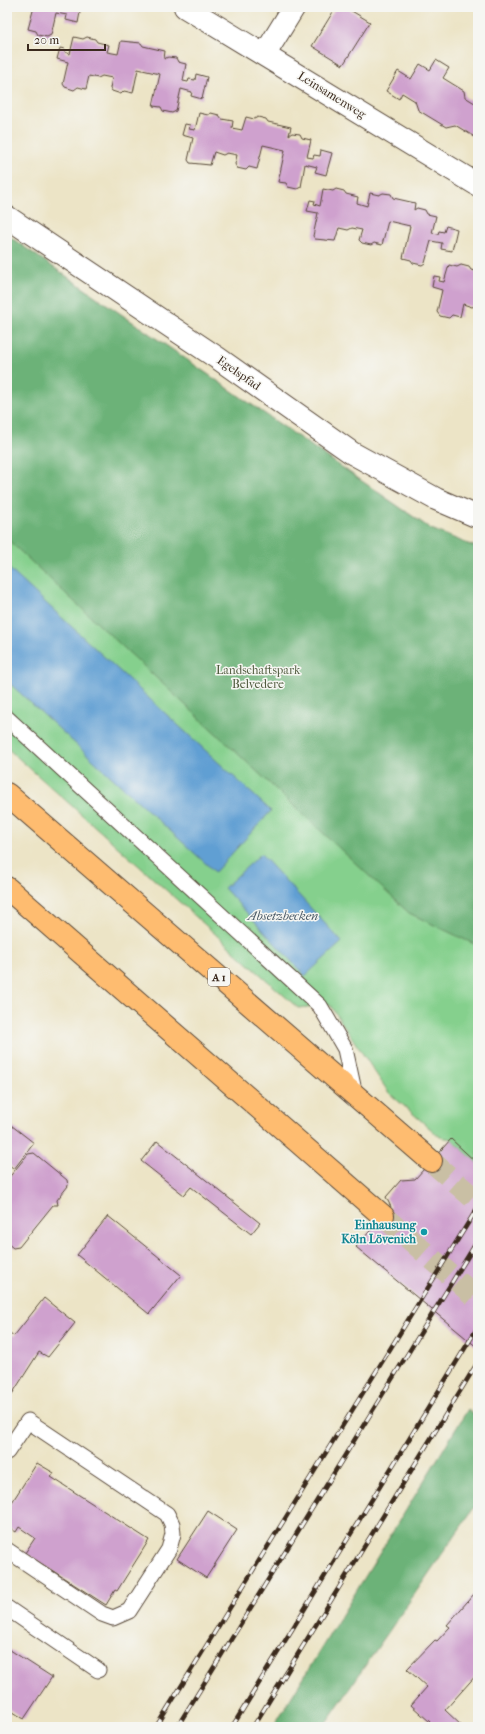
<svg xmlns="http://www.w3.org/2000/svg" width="485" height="1734" viewBox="0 0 485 1734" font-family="'IM FELL French Canon',serif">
<rect width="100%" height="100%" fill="#f6f6f2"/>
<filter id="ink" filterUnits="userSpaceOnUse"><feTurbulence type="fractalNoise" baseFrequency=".025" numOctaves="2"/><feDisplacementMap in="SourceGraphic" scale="8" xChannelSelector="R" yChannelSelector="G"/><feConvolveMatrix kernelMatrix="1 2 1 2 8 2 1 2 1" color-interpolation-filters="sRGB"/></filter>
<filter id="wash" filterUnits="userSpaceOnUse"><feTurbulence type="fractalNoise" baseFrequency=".012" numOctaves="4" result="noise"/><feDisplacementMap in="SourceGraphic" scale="16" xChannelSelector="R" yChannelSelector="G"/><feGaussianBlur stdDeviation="0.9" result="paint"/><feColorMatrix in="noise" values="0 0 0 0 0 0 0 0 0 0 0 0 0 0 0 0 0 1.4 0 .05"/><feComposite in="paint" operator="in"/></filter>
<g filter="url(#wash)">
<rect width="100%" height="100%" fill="#ece4c6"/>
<!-- green -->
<path fill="#85d08d" stroke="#607d56" d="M7,235l424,294 47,19v616l-27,-25 -11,-2 -51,-44 -59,-88 -32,3 -291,-260z"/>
<!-- forest -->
<path fill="#6cb278" stroke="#546e4b" d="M7,235l424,294 47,19v398l-69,-33 -402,-374z
M468,1409l10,9v84l-155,225h-50z"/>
<!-- water -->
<path fill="#619fd3" stroke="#4e6478" d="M7,567l264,244 -56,61 -208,-191z
M261,854l81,88 -37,34 -81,-88z"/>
<g id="blocks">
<!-- building -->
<path fill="#cfa1ce" d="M34,7h47l-3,16 -12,-3 1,-5 -11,-2 -5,22 -4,2 -9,-2 -2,-4 -8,-2z
M336,7h9l25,15 -27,43 -31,-19z
M74,37l9,2 4,-2 8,2 2,3 12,3 -2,7 11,2 3,-13 20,2 2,3 22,5 -1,8 4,-2 8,1 2,4 8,2 -3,17 5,1 1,-3 6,1 1,-6 11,3 -5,22 -11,-3 1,-4 -11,-3 -5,22 -4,2 -9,-2 -2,-4 -8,-1 7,-32 -22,-5 -5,24 -9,-2 -3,3 -9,-3 -2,-3 2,-10 -10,-2 -4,2 -9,-2 -3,13 -8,-2 -4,3 -9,-3 -2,-3 5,-22 -11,-3 3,-11 5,1v3l5,2z
M436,60l13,8 -6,10 21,13 1,6 13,8v34l-23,-14 -9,2 -28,-17 -3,-9 -13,-8 -3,6 -13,-8 12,-20 13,8 9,-15 10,6z
M199,113l9,2 3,-2 8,2 3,4 11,2 -1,7 10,2 4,-13 8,2 4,-2 8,2 2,3 23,5 -2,8 3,-2 8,1 2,4 9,2 -4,17 6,1 1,-3 6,1 1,-6 11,3 -6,22 -11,-3 2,-5 -12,-3 -4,23 -4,2 -9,-2 -2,-4 -8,-1 7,-32 -22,-5 -6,24 -8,-2 -3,3 -9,-2 -2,-4 2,-9 -10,-2 -4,2 -9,-3 -4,13 -20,-2 -2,-3 5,-22 -11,-3 3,-11 5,1 -1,4 6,1z
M323,189l10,2 3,-2 8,2 2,3 12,3 -1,6 10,3 3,-13 9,2 4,-2 8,1 2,4 22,5 -1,7 3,-2 8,2 2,4 9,2 -4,17 6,1 1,-3 5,1 2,-6 11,3 -5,22 -11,-2 1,-6 -11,-2 -6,22 -3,2 -9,-2 -2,-3 -8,-2 7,-32 -22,-5 -6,24 -8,-2 -3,2 -9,-2 -3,-3 3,-10 -10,-2 -4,2 -9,-2 -4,13 -20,-2 -2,-3 5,-23 -11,-2 3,-11 5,1 -1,3 6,2z
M449,265l8,2 4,-2 8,2 2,3 7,2v33l-6,2 -9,-3 -3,13 -8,-2 -3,3 -9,-2 -3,-4 5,-22 -10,-3 2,-11 6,1 -1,4 5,1z
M7,1122l27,21 -20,26 -7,-6z
M451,1139l27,25v184l-122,-101 35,-40 -5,-10 15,-17 14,-1z
M157,1141l103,82 -9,11 -60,-47 -7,8 -43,-34z
M34,1153l33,27 1,6 -11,14 1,5h-5l-34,42 -6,1 -6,-5v-63l21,-26z
M108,1216l73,59 -32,39 -72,-59z
M44,1298l31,25 -27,34 -9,-5 -32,50v-71l7,5z
M37,1463l17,10 -3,4 98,63 -32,51 -2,-1 -9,15 -81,-52 10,-15 -16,-11 -3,5 -9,-6v-16z
M208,1511l29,19 -31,48 -29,-19z
M474,1594l4,4v75l-33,37 18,17h-38l5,-5 -19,-17 16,-18 -20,-18 28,-29 2,1 13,-14 -3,-2z
M7,1648l45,29 -28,42 -17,-11z"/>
</g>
</g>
<g filter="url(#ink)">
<use href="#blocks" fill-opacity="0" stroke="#564637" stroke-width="1"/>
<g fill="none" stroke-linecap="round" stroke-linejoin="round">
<!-- motorway-tunnel -->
<path stroke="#c9bfa4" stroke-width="22" stroke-dasharray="22 11" stroke-linecap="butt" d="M431,1161l47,41
M383,1216l95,83"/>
<defs>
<path id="service" d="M7,718l313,288 25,43 10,46
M7,1452l21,-31 139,93 5,10 1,10 -4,15 -40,62 -16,7 -11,-4 -95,-64
M7,1608l91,62"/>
<path id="minor" d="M185,7l293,178
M265,54l29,-47"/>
<path id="tertiary" d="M7,217l212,142 133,94 84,46 42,18"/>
<path id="motorway" d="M7,794l424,367
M7,888l376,328"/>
</defs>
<!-- service casing -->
<use href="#service" stroke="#564637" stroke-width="17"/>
<!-- minor casing -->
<use href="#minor" stroke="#564637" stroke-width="24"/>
<!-- tertiary casing -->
<use href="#tertiary" stroke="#564637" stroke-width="24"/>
<!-- motorway casing -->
<use href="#motorway" stroke="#564637" stroke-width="24"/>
<!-- service -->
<use href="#service" stroke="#fff" stroke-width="15"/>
<!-- minor -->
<use href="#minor" stroke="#fff" stroke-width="22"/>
<!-- tertiary -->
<use href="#tertiary" stroke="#fff" stroke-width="22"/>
<!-- motorway -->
<use href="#motorway" stroke="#febc70" stroke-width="22"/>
<defs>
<path id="rail" d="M156,1727l322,-520
M177,1727l301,-487
M232,1727l246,-400
M253,1727l225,-365"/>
</defs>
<!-- rail casing -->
<use href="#rail" stroke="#3b2a1e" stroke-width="4.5"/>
<!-- rail -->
<use href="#rail" stroke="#f6f6f2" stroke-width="3" stroke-dasharray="9" stroke-linecap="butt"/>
</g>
</g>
<!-- markers -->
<circle fill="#0f9aa8" stroke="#f6f6f2" stroke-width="1.5" cx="424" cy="1232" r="4"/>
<g text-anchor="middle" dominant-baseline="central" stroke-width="3" stroke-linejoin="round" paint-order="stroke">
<!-- shield labels -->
<rect fill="#f6f6f2" stroke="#73675e" stroke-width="1" x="208" y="968" width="22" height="18" rx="3"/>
<g font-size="11" font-weight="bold" fill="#3b2a1e">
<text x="219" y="977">A 1</text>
</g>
<!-- street labels -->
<g font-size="12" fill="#3b2a1e" stroke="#f6f6f2">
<text transform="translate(332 95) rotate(32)">Leinsamenweg</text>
<text transform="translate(239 373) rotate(35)">Egelspfad</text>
</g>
<!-- park labels -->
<g font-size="12" fill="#515c3f" stroke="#f6f6f2">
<text x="258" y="670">Landschaftspark<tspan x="258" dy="14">Belvedere</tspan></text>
</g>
<!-- culture labels -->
<g font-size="12" font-weight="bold" fill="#0d838f" stroke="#f6f6f2" text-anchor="end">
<text x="416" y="1225">Einhausung<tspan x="416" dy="14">Köln Lövenich</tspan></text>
</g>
<!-- water labels -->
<g font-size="13" font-style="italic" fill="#4a5966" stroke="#f6f6f2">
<text x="283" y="915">Absetzbecken</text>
</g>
</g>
<!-- margin -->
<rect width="485" height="1734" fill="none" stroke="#f6f6f2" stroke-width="24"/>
<!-- scale -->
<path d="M28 44v6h77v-6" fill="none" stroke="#3b2a1e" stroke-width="2"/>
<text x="34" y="44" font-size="12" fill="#3b2a1e" stroke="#f6f6f2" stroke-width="3" paint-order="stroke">20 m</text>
</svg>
